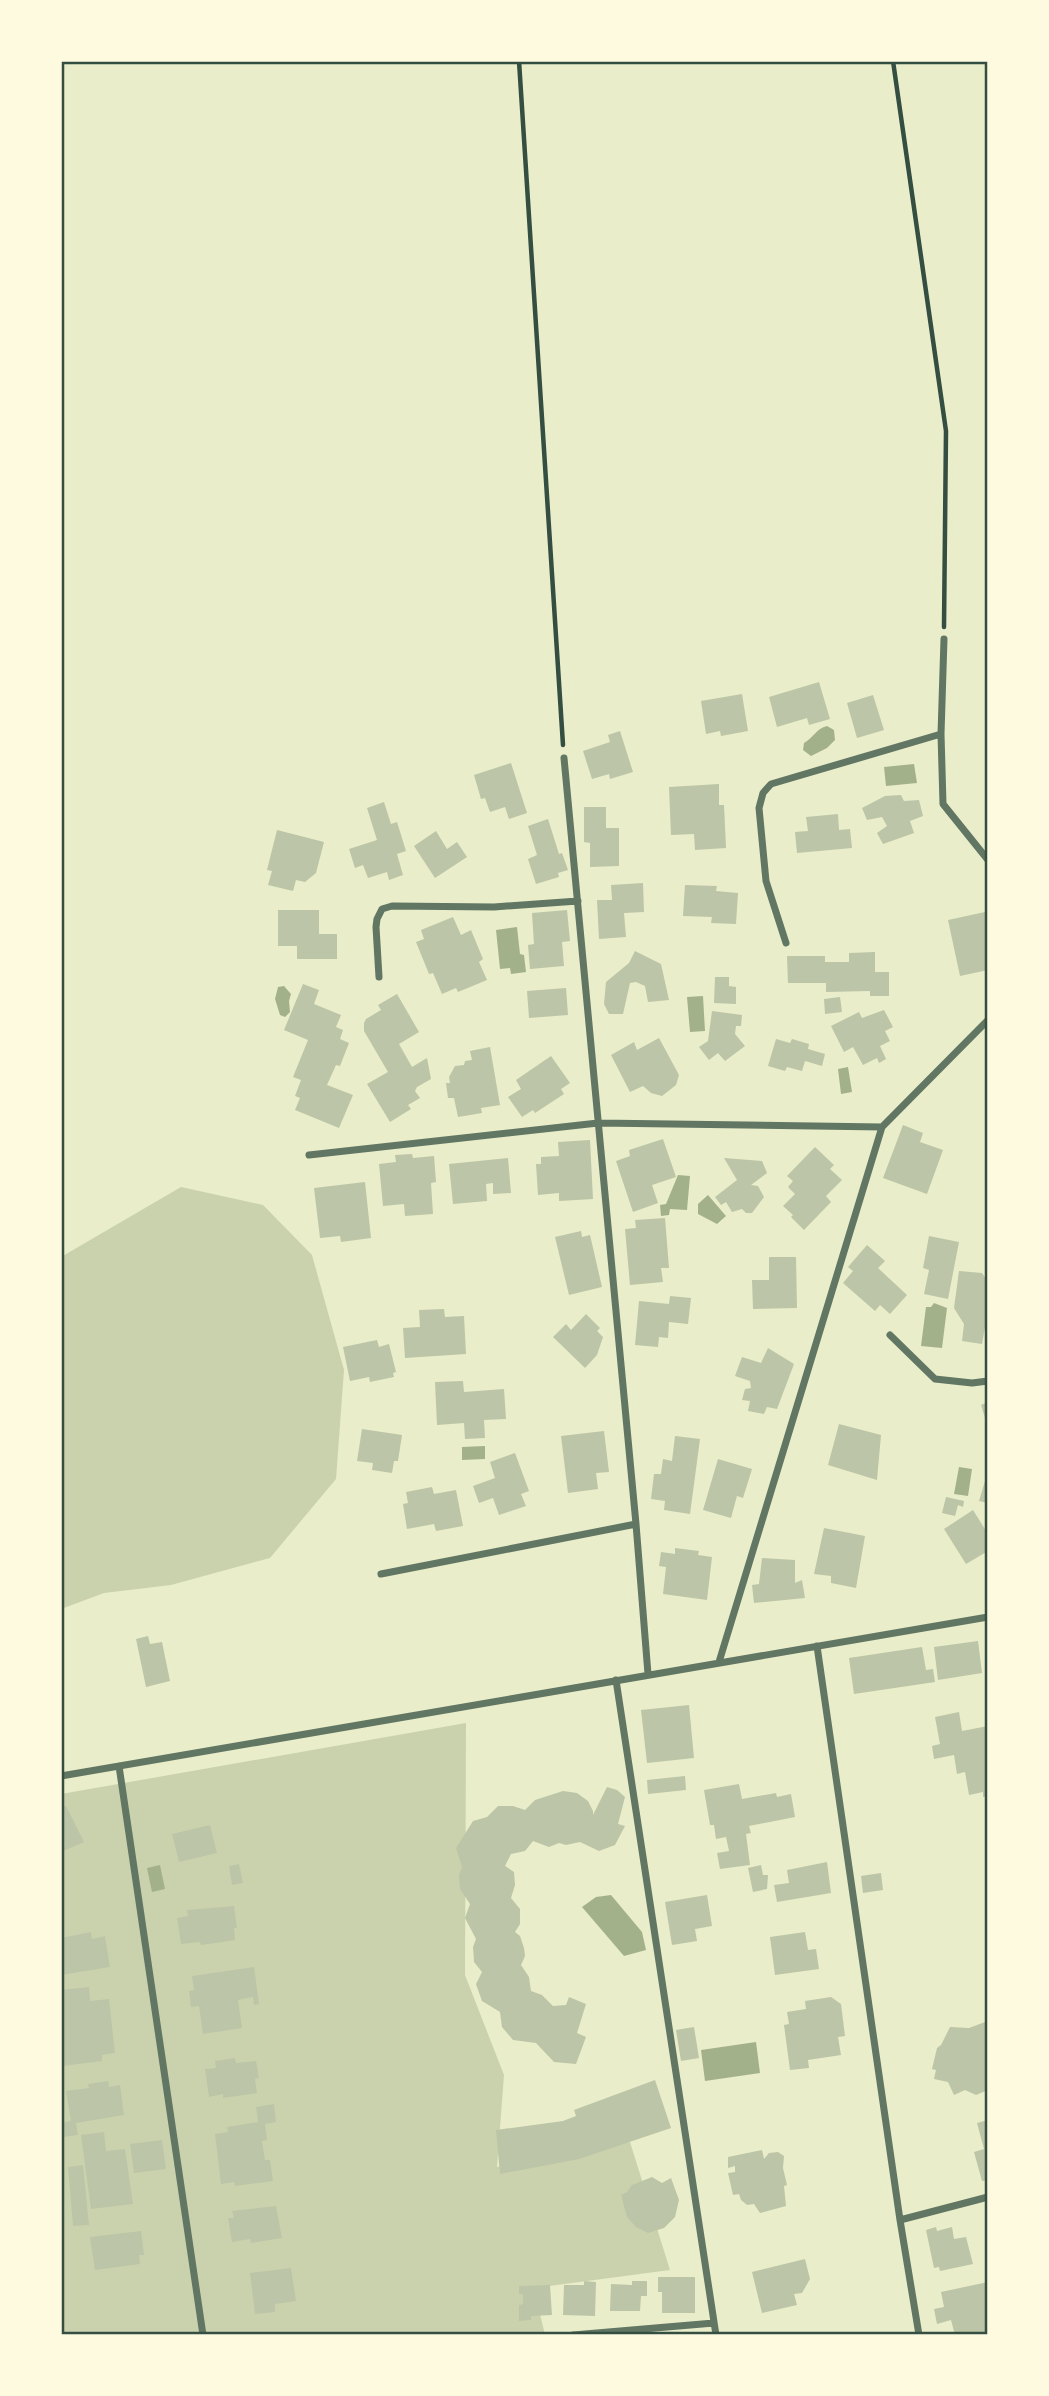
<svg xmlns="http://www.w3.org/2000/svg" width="1049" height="2396" viewBox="0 0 1049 2396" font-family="'PT Serif',serif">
<rect width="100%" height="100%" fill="#e9edc9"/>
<!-- green -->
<path fill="#cad2ad" d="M181,1187l82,18 49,50 32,115 -8,109 -66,79 -99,27 -67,8 -43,16v-352z
M466,1723l-1,252 39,100 -7,92 133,-25 40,128 -136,18 11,47h-484v-541z"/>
<!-- water -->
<path fill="#a3b18a" d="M827,726l7,4 1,10 -8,8 -16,8 -8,-6 1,-7c10,-6 12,-14 23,-17z
M914,764l3,19 -31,3 -2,-19z
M517,927l3,27 4,1 2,17 -15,2 -1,-6 -10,1 -4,-39z
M284,986l7,8 -2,7 1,11 -5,5 -5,-2 -5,-16 3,-12z
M703,996l2,35 -15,1 -3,-35z
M848,1067l4,25 -11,2 -3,-25z
M678,1175l12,1 -3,34 -17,-1 -1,6 -8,1 -1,-11 6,-1z
M708,1195l18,21 -9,8 -19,-10v-10z
M934,1303l13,5 -5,40 -21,-2 5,-39h5z
M485,1446v13l-23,1v-13z
M959,1467l13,2 -4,27 -14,-2z
M160,1865l5,24 -13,3 -5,-24z
M611,1895l31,37 4,18 -22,6 -42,-49 14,-10z
M756,2042l4,31 -55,8 -4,-31z"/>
<!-- building -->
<path fill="#bcc5a7" d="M819,682l11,37 -21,6 -2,-7 -30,9 -8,-30z
M742,694l6,37 -27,5 -1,-5 -14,3 -5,-33z
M873,695l11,35 -27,8 -10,-35z
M620,731l13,41 -23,7 -1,-5 -17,5 -9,-28 27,-9 -2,-7z
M511,763l16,50 -18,6 -4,-12 -15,5 -5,-14 -4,1 -7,-24z
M719,784v21h5l2,43 -31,2 -1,-16 -23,1 -2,-48z
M901,795l3,6 15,-1 4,16 -13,5 4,12 -31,11 -6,-11 10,-7 -5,-9 -15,3 -5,-12 23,-12z
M384,802l7,22 6,-2 9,29 -9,3 6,21 -14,5 -2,-8 -19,6 -5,-13 -8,3 -6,-19 28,-9 -10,-32z
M584,807h22v21h13v38l-29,1v-24l-6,-1z
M838,814l1,16 11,-1 2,19 -55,5 -2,-21 13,-1 -2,-14z
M548,819l11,35 3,-1 6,17 -10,3 1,4 -23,7 -8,-25 9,-4 -9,-29z
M277,830l47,12 -8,31 -11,9 -9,-2 -3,11 -25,-6 4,-14 -5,-1z
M436,831l11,18 10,-7 10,15 -32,21 -21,-32z
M643,883l1,29 -20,1 2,24 -27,2 -2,-39h15l-1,-15z
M685,885l32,1 -1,5 22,2 -2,31 -25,-1 1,-6 -29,-1z
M278,910h41v24h18v25h-40v-13h-19z
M567,910l3,31 -8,1 2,24 -34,3 -2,-24 6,-1 -2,-31z
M985,912l3,13v45l-28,6 -12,-56z
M453,917l8,18 10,-5 12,29 -4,3 8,18 -29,12 -2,-4 -14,6 -9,-21 -4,1 -13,-32 8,-3 -3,-9z
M635,951l26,13 8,36 -21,2 -3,-16 -9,-4 -6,1 -7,31h-14l-5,-10 2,-22 23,-19z
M875,952v20h14v24h-19v-5l-44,1v-9h-38l-1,-27h38v6h24v-9z
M715,977h14v9l7,1v17l-22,-1z
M303,984l16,6 -5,14 27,11 -5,12 7,3 -3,9 9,4 -9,23 -4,-1 -9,20 26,10 -14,33 -44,-18 5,-12 -5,-2 6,-16 -8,-3 15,-37 -24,-10z
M566,988l2,27 -39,3 -2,-27z
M397,994l22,38 -20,12 13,23 15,-9 4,21 -14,8 -2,4 5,7 -12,7 3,4 -21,13 -23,-38 21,-12 -24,-41v-8l2,-4 15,-9 -3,-5z
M840,997l2,15 -17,2 -1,-15z
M884,1010l9,17 -8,4 5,10 -10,5 6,13 -7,4 -2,-5 -14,7 -10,-18 -9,5 -13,-26 28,-14 3,6z
M712,1011l30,4 -1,11h-5l-1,8 10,12 -20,15 -7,-8 -9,7 -10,-13 9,-6z
M659,1038l20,37 -3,10 -14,11 -11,-3 -8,-7 -13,6 -19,-37 23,-13 3,8z
M776,1039l14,4 2,-4 17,5 -1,5 17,5 -3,12 -17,-5 -3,10 -15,-4 -2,4 -17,-5z
M490,1047l10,58 -19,3 1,5 -24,4 -4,-19h-6l-2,-15h4l-1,-6 6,-11 9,-1 1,-4 7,-1 -2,-9z
M551,1056l19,27 -9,6 3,5 -29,19 -2,-3 -11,7 -14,-20 13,-8 -5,-9z
M903,1125l20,8 -3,9 23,8 -16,44 -44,-16z
M663,1139l13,38 -24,8 6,18 -25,9 -17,-51 14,-5 -1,-6z
M590,1140l3,59 -34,2v-8l-21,2 -2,-31h5v-7l18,-1 -1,-14z
M815,1147l19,18 -4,4 12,11 -16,16 5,6 -27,28 -13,-13 2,-2 -10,-9 12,-12 -7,-7 5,-6 -6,-5z
M412,1154l1,4 21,-2 2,26 -5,1 2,31 -28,2 -1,-12 -21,2 -4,-42 17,-2 -1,-7z
M508,1158l3,35 -18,1v-11l-7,1 1,17 -34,3 -4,-40z
M724,1158l38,3 5,12 -16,12 7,1 6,11 -12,16h-6l-4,-4 -10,3 -6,-10 -5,3 -6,-8 22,-17z
M365,1182l6,56 -30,4 -1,-6 -20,2 -6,-50z
M665,1218l4,50h-8l2,14 -33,3 -5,-56 11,-1 -1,-8z
M581,1231l1,6 8,-2 12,52 -33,8 -14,-58z
M929,1236l30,6 -11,57 -24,-5 5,-24 -6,-2z
M867,1245l18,16 -7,7 29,27 -17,19 -10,-9 -5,6 -32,-28 10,-12 -5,-4z
M769,1257h27l1,51 -44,1 -1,-29h17z
M959,1271l23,2 6,9v28l-6,34 -20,-3 2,-17 -10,-16z
M670,1296l21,2 -3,26 -19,-2 -1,16 -9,-1 -1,10 -23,-2 4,-44 30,3z
M444,1309l1,8 19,-1 2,38 -61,4 -2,-30 17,-1 -1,-17z
M586,1314l14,14 -3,3 6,6 -6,18 -12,13 -32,-31 13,-13 5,6z
M377,1340l2,7 10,-3 7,28 -3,1 1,4 -24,5 -1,-5 -19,4 -7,-34z
M768,1348l26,16 -17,45 -10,-2 -3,7 -16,-3 2,-10 -8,-1 3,-11 6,-1 -1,-7 -15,-5 7,-19 19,6z
M463,1381l1,11 40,-3 2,30 -22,1 1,18 -20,1 -1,-16 -27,2 -2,-43z
M988,1402v22h-1l-6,-19z
M839,1424l42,11 -4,45 -49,-15z
M362,1429l40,6 -4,26h-4l-2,12 -20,-3 1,-7 -16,-2z
M604,1431l5,41 -13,1 2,16 -30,4 -7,-57z
M675,1436l25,3 -10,75 -26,-4 1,-9 -14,-2 3,-25h7l2,-15 9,2z
M515,1453l14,38 -8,3 5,12 -27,9 -6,-17 -14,5 -6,-17 22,-8 -5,-16z
M718,1459l34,10 -9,29 -6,-2 -6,22 -28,-8z
M988,1471v32l-9,-2z
M432,1487l2,7 22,-4 7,36 -27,5 -2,-7 -27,5 -4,-25 5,-1 -2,-11z
M946,1497l18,4 -1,6 -5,-2 -3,11 -13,-3z
M973,1510l15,24v17l-22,13 -22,-35z
M824,1528l41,8 -9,52 -25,-5v-7l-17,-2z
M675,1548l24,3 -1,4 14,2 -5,43 -44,-6 3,-27 -7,-1 2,-14 14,2z
M762,1558l33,2v23l7,-3 3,18 -51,5 -2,-18 7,-1z
M148,1636l2,8 12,-2 8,39 -24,6 -10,-48z
M978,1641l4,32 -44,7 -4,-33z
M922,1647l4,23 7,-1 2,13 -81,12 -5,-36z
M689,1705l5,53 -47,5 -6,-53z
M959,1712l3,19 26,-5v70l-5,1v-5l-14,3 -4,-23 -8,2 -3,-19 -20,4 -2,-13 8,-2 -5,-27z
M685,1776l1,14 -38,4 -1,-14z
M739,1784l3,15 34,-6 1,4 14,-3 4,23 -46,9 2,7 -5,1 4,31 -30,4 -3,-16 12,-2 -3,-14 -10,2 -2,-14h-4l-6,-35z
M607,1787l10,3 8,7 -7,27 7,2 -10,19 -16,6 -19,-9 -14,3 -7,-2 -10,4 -16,-6 -8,10 -14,3 -6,12 9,6 1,13 -4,13 9,11v15l-5,8 5,4 4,12 1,8 -4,9 8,12 2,14 11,4 11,11 13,-1 3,-8 17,7 -9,29 9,4 -10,27 -22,-2 -18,-19 -23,-3 -11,-13 -2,-15 -18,-11 -6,-17 6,-12 -8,-10 -1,-15 3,-8 -11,-21 5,-14 -10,-15 -1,-14 3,-8 -6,-19 17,-27 14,-4 11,-11h15l12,4 10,-10 28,-9 14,2 11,8 5,10v4z
M66,1806l18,36 -23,10v-44z
M210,1825l7,28 -38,9 -7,-28z
M827,1862l4,31 -54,9 -3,-17 15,-2 -2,-13z
M239,1864l4,19 -11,2 -3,-19z
M761,1865l2,10h5l-1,14 -14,3 -5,-24z
M881,1873l2,17 -20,3 -2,-17z
M707,1895l5,31 -17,3 2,12 -25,4 -7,-43z
M234,1906l3,22h-3l1,12 -34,5 -1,-3 -19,2 -4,-26 11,-2 -1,-6z
M91,1932l1,7 13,-3 5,31 -49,8v-37z
M805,1932l3,18 8,-1 3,20 -44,6 -5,-38z
M254,1967l5,37 -5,1 -1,-8 -15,3 4,28 -39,6 -4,-28 -8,1 -2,-16 5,-1 -2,-14z
M89,1987l1,14 19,-2 6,54 -13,2v6l-39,5 -2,-76z
M831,1997l10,7 4,32 -7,1 3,18 -33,5 1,8 -19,2 -6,-45 5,-1 -2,-12 19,-3 -1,-8z
M985,2022l3,9v59l-12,5 -11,-5 -11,5 -6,-13 -14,-3 2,-9 -4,-1 5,-21 4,-3 9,-18 19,1z
M694,2027l5,31 -18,3 -5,-31z
M235,2058l1,5 20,-2 3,17 -4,1 2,14 -34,5v-4l-14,3 -4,-28 11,-1 -1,-7z
M655,2080l16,48 -92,31 -79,15 -4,-44 67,-9 13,-5 -2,-6z
M108,2081l1,6 11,-2 4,30 -48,8 2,12 -15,2 -2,-14 10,-2 -5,-30 23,-3 -1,-4z
M274,2104l2,18 -11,2 2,16 -5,1 3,19h5l3,21 -38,5 -1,-4 -13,2 -6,-50 13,-2 -1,-5 31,-5 -2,-15z
M988,2120v60l-6,1 -8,-29 10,-3 -7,-26z
M104,2132l2,19 19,-2 8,55 -42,5 -10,-74z
M162,2140l4,29 -32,4 -4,-29z
M762,2150l2,9 5,-6 9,-1 6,4 -1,12 4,17 -3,1 2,20 -26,7 -6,-9 -7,1 -6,-5 -2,-6 -6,1 -5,-22 7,-1v-6l-7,2v-11z
M83,2165l6,60 -16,1 -5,-59z
M652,2177l10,6 9,-5 8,22 -4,17 -11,11 -16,5 -12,-6 -9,-10 -6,-22 6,-3 5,-7z
M276,2206l6,32 -31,5 -1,-4 -18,3 -4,-24h6l-2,-7z
M936,2227l1,4 15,-4 2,12 12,-2 7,27 -33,7 -1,-4 -5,1 -8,-38z
M141,2231l3,24h-5l1,9 -45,6 -5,-33z
M805,2259l5,20 -8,14 -8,1 3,11 -35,8 -10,-41z
M291,2268l5,33 -21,3v8l-20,2 -5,-41z
M658,2277h37v36h-33v-21h-4z
M584,2281l12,1 -1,34 -32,-1 1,-30h20z
M632,2281h15v15h-6l-1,15h-30l1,-27 21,1z
M988,2282v53h-33l-4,-15 -14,4 -3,-15 10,-2 -3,-15z
M550,2285l2,30 -21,1v4l-12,1v-16l4,-1v-10h-4v-8z"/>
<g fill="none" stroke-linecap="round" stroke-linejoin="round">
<!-- path -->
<path stroke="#344e41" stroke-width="4.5" d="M519,61l44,684
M893,61l53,370 -2,196"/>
<!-- minor -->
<path stroke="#617663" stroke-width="7" d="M944,639l-3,95 2,70 45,56
M564,758l72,766 12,150
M786,943l-20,-62 -7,-73 4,-15 8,-9 170,-50
M379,977l-3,-50 1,-8 5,-10 10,-3 102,1 84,-6
M309,1155l289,-32 284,4
M890,1335l45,44 37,4 16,-2
M381,1574l255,-50
M817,1646l83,574 19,115
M719,1662l163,-535 106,-107
M616,1680l100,655
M119,1766l84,569
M61,1776l927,-159
M900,2220l88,-23
M573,2335l141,-12"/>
</g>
<!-- border -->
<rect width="1049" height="2396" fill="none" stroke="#fefae0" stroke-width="126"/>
<rect x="63" y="63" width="923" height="2270" fill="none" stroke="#344e41" stroke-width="2.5"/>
</svg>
